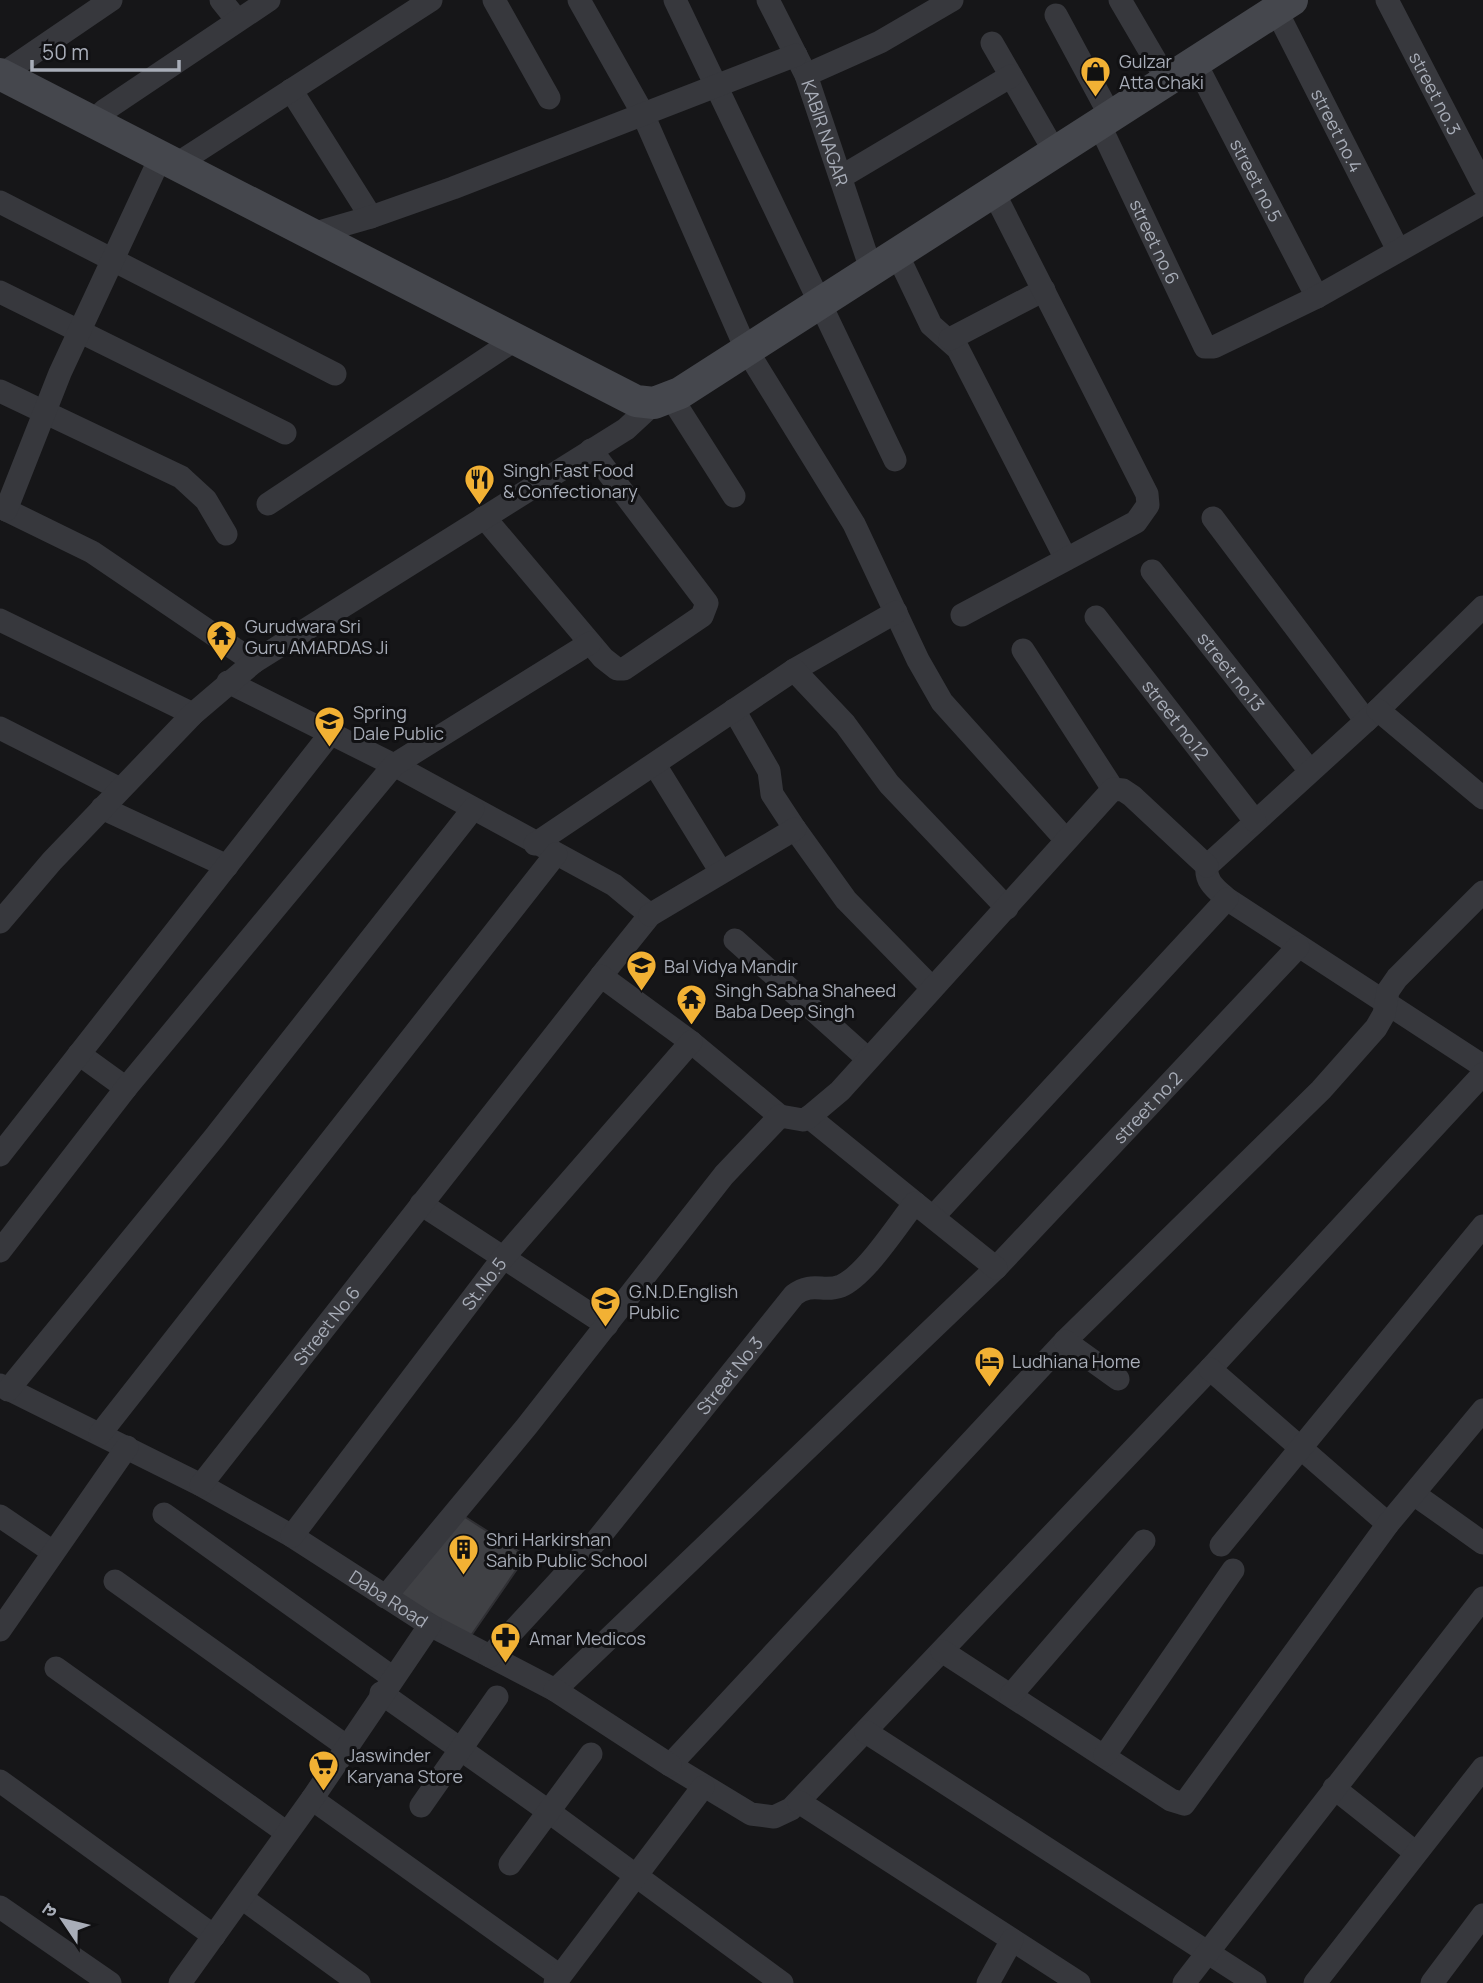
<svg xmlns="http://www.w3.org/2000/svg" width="1483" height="1983" viewBox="0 0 1483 1983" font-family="Manrope,'Noto Sans Devanagari',sans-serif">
<rect width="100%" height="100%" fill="#161618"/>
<!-- building -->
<path fill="#404145" stroke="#303034" stroke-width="2" d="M462,1515l64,41 -58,84 -71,-44z"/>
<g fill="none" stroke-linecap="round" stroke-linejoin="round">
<!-- street -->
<g stroke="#37383d" stroke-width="23">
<path d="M221,0l16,20"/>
<path d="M494,0l55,98"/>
<path d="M579,0l63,112 104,237 108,175 64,136 24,42 124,138"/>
<path d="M675,0l220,460"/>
<path id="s1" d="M768,0l38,75 65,194"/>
<path d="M1120,0l48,82"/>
<path id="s2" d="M1387,0l96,185"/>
<path id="s3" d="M1276,10l122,240"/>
<path d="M1056,15l56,104"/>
<path d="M992,43l64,111"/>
<path id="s4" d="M1196,64l121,233"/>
<path d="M1,75l110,-75"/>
<path d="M806,75l74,-33 72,-42"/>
<path d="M291,90l80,127"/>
<path d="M93,121l12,-11 164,-110"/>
<path id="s5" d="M1100,126l105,221h9l103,-50 166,-94"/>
<path d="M177,164l254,-164"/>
<path d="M841,177l170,-101"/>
<path d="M0,202l335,172"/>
<path d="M312,234l59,-17 82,-29 343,-133"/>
<path d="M897,254l34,71 27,24 108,210"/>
<path d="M0,292l285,141"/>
<path d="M950,339l94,-49"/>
<path d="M0,391l181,86 25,23 20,34"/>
<path d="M671,397l63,99"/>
<path d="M268,504l248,-165"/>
<path d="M0,507l92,45 162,110"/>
<path d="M6,510l54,-137 101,-217"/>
<path d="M484,517l119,141 14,11h7l78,-53 5,-13 -116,-153"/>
<path d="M1213,518l153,203"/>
<path id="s6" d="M1152,571l158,200"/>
<path d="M1483,607l-105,103 -171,156c-2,16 9,23 20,33l256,167"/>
<path d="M962,615l174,-93 12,-17 -1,-11 -153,-301"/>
<path id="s7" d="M1096,617l159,204"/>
<path d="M0,620l193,94"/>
<path d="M1023,650l90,139"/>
<path d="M794,670l102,-58"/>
<path d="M228,682l166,83 220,120 36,30 -49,61"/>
<path d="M734,710l35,61 3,23 23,35 51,71 86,88"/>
<path d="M1378,710l105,88"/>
<path d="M0,728l120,61"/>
<path d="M655,765l66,107"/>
<path d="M102,808l125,58"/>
<path d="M535,844l259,-174 51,54 44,60 118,124"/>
<path d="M1483,892l-86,86 -9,13 -4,23 -8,14 -55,62 -256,251 -395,424 81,49 23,3 17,-8 419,-440 273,-295"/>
<path d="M650,915l145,-86"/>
<path d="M0,922l52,-61 141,-147 61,-52 372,-233 28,-26"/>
<path d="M735,940l133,119"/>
<path d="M79,1054l47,34"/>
<path d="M809,1117l106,86"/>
<path d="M0,1155l331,-422"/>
<path d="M421,1204l186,121"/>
<path d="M933,1217l294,-318"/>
<path d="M0,1251l126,-163 268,-323 196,-122"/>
<path d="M1065,1341l53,38"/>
<path d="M1210,1369l178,155"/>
<path id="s8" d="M0,1385l201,100 91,51 138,89 125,65 441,-422 302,-321"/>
<path d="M8,1390l206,-252 259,-329"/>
<path d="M100,1434l456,-580"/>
<path id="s9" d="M201,1485l400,-509 90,66 89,74"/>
<path d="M1414,1494l69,49"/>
<path d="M164,1514l228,163"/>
<path d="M0,1516l53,36"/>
<path id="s10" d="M292,1536l211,-278 188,-216"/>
<path d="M1221,1545l262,-319"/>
<path d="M115,1581l231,165"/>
<path d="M385,1597l142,-171 197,-251 56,-59 23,4 6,-3 31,-26 273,-302 10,1 9,6 75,70"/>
<path d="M0,1630l127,-183"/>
<path d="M942,1651l229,149 13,4 204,-280 95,-114"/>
<path id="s11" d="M490,1656l107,-116 197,-245c19,-14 29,-2 47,-9 25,-11 56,-61 74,-83l81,65"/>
<path d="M56,1668l231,165"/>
<path d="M555,1690l115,75"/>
<path d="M381,1693l167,118 234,172"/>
<path d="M1011,1695l133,-154"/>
<path d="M866,1732l389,251"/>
<path d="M1105,1755l128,-185"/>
<path d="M0,1781l214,155"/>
<path d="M1334,1788l82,65"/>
<path d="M312,1799l248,177"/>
<path d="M799,1802l280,181"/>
<path d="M421,1806l76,-109"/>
<path d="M510,1864l81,-110"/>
<path d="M242,1898l117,85"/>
<path d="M0,1907l110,76"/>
<path d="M180,1983l132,-184 118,-174"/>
<path d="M555,1983l148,-196"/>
<path d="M988,1983l24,-43"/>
<path d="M1184,1983l299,-385"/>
<path d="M1315,1983l168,-215"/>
<path d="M1432,1983l51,-68"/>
</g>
<!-- secondary -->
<path stroke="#45474d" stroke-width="32" d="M0,74l636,327 18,2 26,-10 612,-393"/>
</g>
<!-- icons -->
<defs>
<symbol id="shop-pin" viewBox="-11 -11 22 30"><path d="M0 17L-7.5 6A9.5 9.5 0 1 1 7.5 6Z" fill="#f2b134" stroke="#111113"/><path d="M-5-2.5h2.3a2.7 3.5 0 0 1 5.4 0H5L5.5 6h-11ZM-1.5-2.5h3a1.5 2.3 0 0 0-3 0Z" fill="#111"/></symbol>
<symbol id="restaurant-pin" viewBox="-11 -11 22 30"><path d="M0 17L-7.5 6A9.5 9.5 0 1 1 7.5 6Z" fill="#f2b134" stroke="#111113"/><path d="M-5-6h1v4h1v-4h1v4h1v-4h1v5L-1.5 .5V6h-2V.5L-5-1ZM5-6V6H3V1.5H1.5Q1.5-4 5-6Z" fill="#111"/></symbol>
<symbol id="temple-pin" viewBox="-11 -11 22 30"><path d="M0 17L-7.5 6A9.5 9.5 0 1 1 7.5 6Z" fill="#f2b134" stroke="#111113"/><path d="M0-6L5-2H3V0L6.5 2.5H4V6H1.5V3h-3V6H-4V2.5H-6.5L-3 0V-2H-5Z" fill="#111"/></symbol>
<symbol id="school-pin" viewBox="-11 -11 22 30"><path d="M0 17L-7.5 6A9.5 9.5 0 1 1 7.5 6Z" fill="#f2b134" stroke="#111113"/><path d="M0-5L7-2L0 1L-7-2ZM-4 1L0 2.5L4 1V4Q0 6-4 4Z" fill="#111"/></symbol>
<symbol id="hotel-pin" viewBox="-11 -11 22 30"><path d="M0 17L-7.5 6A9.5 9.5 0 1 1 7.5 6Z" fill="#f2b134" stroke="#111113"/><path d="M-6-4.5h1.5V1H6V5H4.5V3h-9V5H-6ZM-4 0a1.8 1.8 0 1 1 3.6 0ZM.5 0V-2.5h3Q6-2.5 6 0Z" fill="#111"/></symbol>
<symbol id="building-pin" viewBox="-11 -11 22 30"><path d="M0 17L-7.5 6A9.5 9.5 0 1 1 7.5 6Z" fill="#f2b134" stroke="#111113"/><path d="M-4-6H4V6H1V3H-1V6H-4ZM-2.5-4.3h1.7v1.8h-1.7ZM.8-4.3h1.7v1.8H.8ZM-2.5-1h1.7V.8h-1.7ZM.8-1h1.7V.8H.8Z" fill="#111"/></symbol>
<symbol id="pharmacy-pin" viewBox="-11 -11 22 30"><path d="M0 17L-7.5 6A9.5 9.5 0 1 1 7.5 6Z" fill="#f2b134" stroke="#111113"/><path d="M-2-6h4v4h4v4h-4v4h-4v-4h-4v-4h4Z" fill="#111"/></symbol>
<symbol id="supermarket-pin" viewBox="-11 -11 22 30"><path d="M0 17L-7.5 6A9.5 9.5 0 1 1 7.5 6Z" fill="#f2b134" stroke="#111113"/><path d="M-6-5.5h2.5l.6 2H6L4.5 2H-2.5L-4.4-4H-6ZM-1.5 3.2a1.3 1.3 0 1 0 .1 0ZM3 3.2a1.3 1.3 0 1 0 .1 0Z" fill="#111"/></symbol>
</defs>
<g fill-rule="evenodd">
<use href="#shop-pin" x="1078" y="54" width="35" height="47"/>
<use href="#restaurant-pin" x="462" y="462" width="35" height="47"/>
<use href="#temple-pin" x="204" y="618" width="35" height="47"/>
<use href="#school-pin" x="312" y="704" width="35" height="47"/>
<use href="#school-pin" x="624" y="948" width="35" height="47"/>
<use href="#temple-pin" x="674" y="982" width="35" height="47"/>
<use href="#school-pin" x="588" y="1284" width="35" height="47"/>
<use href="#hotel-pin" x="972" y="1344" width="35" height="47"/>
<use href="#building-pin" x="446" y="1532" width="35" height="47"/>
<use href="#pharmacy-pin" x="488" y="1620" width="35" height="47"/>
<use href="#supermarket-pin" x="306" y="1748" width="35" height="47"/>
</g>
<g text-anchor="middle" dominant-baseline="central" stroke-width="6" stroke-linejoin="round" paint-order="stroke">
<!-- poi labels -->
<g font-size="18" fill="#a8adb8" stroke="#111113" text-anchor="start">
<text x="1119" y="61">Gulzar<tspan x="1119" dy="21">Atta Chaki</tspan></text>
<text x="503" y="470">Singh Fast Food<tspan x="503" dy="21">&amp; Confectionary</tspan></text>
<text x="245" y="626">Gurudwara Sri<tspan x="245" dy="21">Guru AMARDAS Ji</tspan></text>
<text x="353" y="712">Spring<tspan x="353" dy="21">Dale Public</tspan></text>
<text x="664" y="966">Bal Vidya Mandir</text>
<text x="715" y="990">Singh Sabha Shaheed<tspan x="715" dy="21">Baba Deep Singh</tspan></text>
<text x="629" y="1291">G.N.D.English<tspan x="629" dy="21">Public</tspan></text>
<text x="1012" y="1361">Ludhiana Home</text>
<text x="486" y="1539">Shri Harkirshan<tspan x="486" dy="21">Sahib Public School</tspan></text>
<text x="529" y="1638">Amar Medicos</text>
<text x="347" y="1755">Jaswinder<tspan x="347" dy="21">Karyana Store</tspan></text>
</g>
<!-- street labels -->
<g font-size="18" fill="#a8adb8" stroke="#111113">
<text stroke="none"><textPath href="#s2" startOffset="105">street no.3</textPath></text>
<text stroke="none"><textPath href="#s3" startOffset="135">street no.4</textPath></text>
<text stroke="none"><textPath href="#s1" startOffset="145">KABIR NAGAR</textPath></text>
<text stroke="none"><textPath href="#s4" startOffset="131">street no.5</textPath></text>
<text stroke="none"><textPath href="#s5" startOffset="128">street no.6</textPath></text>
<text stroke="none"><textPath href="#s6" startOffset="128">street no.13</textPath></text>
<text stroke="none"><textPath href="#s7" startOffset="130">street no.12</textPath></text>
<text stroke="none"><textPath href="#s8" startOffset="1465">street no.2</textPath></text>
<text stroke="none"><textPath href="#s10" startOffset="317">St.No.5</textPath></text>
<text stroke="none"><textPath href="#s9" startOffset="203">Street No.6</textPath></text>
<text stroke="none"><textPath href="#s11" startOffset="369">Street No.3</textPath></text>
<text stroke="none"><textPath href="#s8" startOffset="444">Daba Road</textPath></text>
</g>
</g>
<!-- north arrow -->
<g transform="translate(63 1920) rotate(305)" stroke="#111113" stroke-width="5" paint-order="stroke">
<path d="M0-5L12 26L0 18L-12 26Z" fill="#a8adb8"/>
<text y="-10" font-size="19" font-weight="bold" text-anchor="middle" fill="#a8adb8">उ</text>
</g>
<!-- scale -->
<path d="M32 60v10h147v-10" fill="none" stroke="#a8adb8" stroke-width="3.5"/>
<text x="42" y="60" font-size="21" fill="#a8adb8" stroke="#111113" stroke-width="5" paint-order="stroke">50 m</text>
</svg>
